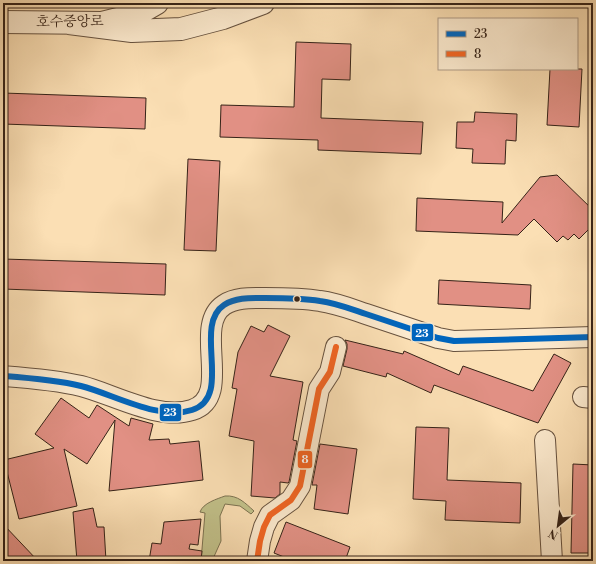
<svg xmlns="http://www.w3.org/2000/svg" width="596" height="564" viewBox="0 0 596 564" font-family="'Libre Bodoni','Noto Serif KR',serif">
<rect width="100%" height="100%" fill="#fbdfb4"/>
<filter id="stains"><feTurbulence type="fractalNoise" baseFrequency=".005" numOctaves="4"/><feColorMatrix values="0 0 0 0 .2 0 0 0 0 .09 0 0 0 0 .02 0 0 0 .5 -.17"/></filter>
<radialGradient id="worn" r=".72"><stop offset=".6" stop-color="#630" stop-opacity="0"/><stop offset="1" stop-color="#630" stop-opacity=".3"/></radialGradient>
<!-- green -->
<path fill="#c2c18a" stroke="#7c7251" d="M225,496c13,-1 20,7 29,15l-3,3 -11,-8 -15,-2 -5,12 1,25 -9,20h-11l4,-48 -5,-1c3,-9 17,-13 25,-16z"/>
<!-- building -->
<path fill="#e19084" stroke="#362318" d="M296,42l55,2 -1,36 -28,-1 -1,39 102,4 -2,32 -103,-4v-10l-98,-3 1,-32 73,2z
M550,69h32l-3,58 -32,-2z
M3,93l143,5 -1,31 -142,-5z
M475,112l42,2 -1,27 -10,-1 -1,24 -33,-1 1,-14 -17,-1 1,-26h17z
M188,159l32,2 -4,90 -32,-1z
M557,175l36,35v10l-2,7 -12,12 -5,-5 -6,6 -5,-4 -6,6 -23,-23 -16,16 -102,-4 1,-33 86,4 -1,21 38,-46z
M3,259l163,5 -1,31 -162,-6z
M439,280l92,5 -1,24 -92,-5z
M268,325l22,11 -20,40 33,6 -10,58 4,1 -8,41 -1,1 -8,-1v12l-5,4 -24,-2 3,-55 -25,-5 8,-47 -5,-1 6,-36 13,-26 13,6z
M345,340l58,14 1,-3 55,24 4,-9 70,25 21,-37 17,9 -33,60 -104,-38 -3,8 -44,-20 -1,4 -43,-11 4,-17v-5z
M61,398l28,20 8,-13 32,21 2,-8 22,6 -4,16 20,-1 1,5 29,-3 4,39 -94,11 6,-71 -28,44 -23,-15 13,57 -58,13 -15,-59 50,-12 -19,-14z
M416,427l33,1 -2,52 74,3 -1,40 -75,-3 1,-19 -33,-2z
M320,444l37,5 -9,65 -34,-5 3,-24h-5z
M573,464l20,1v88h-22z
M93,508l4,19h7l2,34h-29l-4,-49z
M201,519l-3,26 -8,-1 -1,5 13,2 -1,10h-52l3,-18 9,1 3,-22z
M286,522l64,25 -5,14h-51l-20,-8z
M3,524l35,37h-35z"/>
<g fill="none" stroke-linecap="round" stroke-linejoin="round">
<defs>
<path id="minor" d="M3,376c26,2 53,4 78,10 32,8 78,35 111,24 42,-13 0,-84 32,-105 12,-8 28,-7 41,-7 18,0 37,0 55,3 16,2 31,8 46,13 24,8 48,16 72,24l16,3 139,-4
M583,397l10,1
M545,440l7,121
M257,561l3,-20 4,-14 6,-12 21,-15 9,-14 19,-97 11,-17 6,-25"/>
<path id="tertiary" d="M3,22l99,1 36,-9 19,-11
M69,23l63,8 49,-2 42,-11 40,-15"/>
</defs>
<!-- minor casing -->
<use href="#minor" stroke="#67523f" stroke-width="22"/>
<!-- tertiary casing -->
<use href="#tertiary" stroke="#67523f" stroke-width="24"/>
<!-- minor -->
<use href="#minor" stroke="#fceace" stroke-width="20"/>
<!-- tertiary -->
<use href="#tertiary" stroke="#fceace" stroke-width="22"/>
<defs>
<path id="bus-1" d="M3,376c26,2 53,4 78,10 32,8 78,35 111,24 42,-13 0,-84 32,-105 12,-8 28,-7 41,-7 18,0 37,0 55,3 16,2 31,8 46,13 24,8 48,16 72,24l16,3 139,-4"/>
<path id="bus-2" d="M257,561l3,-20 4,-14 6,-12 21,-15 9,-14 19,-97 11,-17 6,-25"/>
</defs>
<!-- bus-1 casing -->
<use href="#bus-1" stroke="#fceace" stroke-width="9"/>
<!-- bus-2 casing -->
<use href="#bus-2" stroke="#fceace" stroke-width="9"/>
<!-- bus-1 -->
<use href="#bus-1" stroke="#0065bd" stroke-width="6"/>
<!-- bus-2 -->
<use href="#bus-2" stroke="#f26522" stroke-width="6"/>
</g>
<!-- markers -->
<circle fill="#362318" stroke="#fceace" stroke-width="1.5" cx="297" cy="299" r="3.5"/>
<g text-anchor="middle" dominant-baseline="central" stroke-width="3" stroke-linejoin="round" paint-order="stroke">
<!-- street labels -->
<g font-size="14" fill="#362318" stroke="#fceace">
<text transform="translate(70 22) rotate(-1)">호수중앙로</text>
</g>
</g>
<g stroke="#fceace" stroke-width="1.5">
<rect x="411" y="323" width="23" height="19" rx="4" fill="#0065bd"/>
<rect x="159" y="403" width="23" height="19" rx="4" fill="#0065bd"/>
<rect x="297" y="450" width="16" height="19" rx="4" fill="#f26522"/>
</g>
<g font-size="11" text-anchor="middle" font-weight="bold" fill="#fff">
<text x="422" y="337">23</text>
<text x="170" y="416">23</text>
<text x="305" y="463">8</text>
</g>
<!-- margin -->
<rect width="596" height="564" fill="none" stroke="#fbdfb4" stroke-width="16"/>
<rect x="4" y="4" width="588" height="556" fill="none" stroke="#362318" stroke-width="2"/>
<rect x="8" y="8" width="580" height="548" fill="none" stroke="#362318"/>
<!-- legend -->
<rect x="438" y="18" width="140" height="52" fill="#fceace" stroke="#ad9a85"/>
<rect x="446" y="31" width="20" height="6" fill="#0065bd" stroke="#ad9a85"/>
<text x="474" y="38" font-size="12" fill="#362318">23</text>
<rect x="446" y="51" width="20" height="6" fill="#f26522" stroke="#ad9a85"/>
<text x="474" y="58" font-size="12" fill="#362318">8</text>
<!-- north arrow -->
<g transform="translate(558 526) rotate(209)" stroke="#fceace" stroke-width="3" paint-order="stroke">
<path d="M0-3L7 15L0 10L-7 15Z" fill="#362318"/>
<text y="-6" font-size="11" font-weight="bold" text-anchor="middle" fill="#362318">N</text>
</g>
<rect width="100%" height="100%" filter="url(#stains)"/>
<rect width="100%" height="100%" fill="url(#worn)"/>
</svg>
